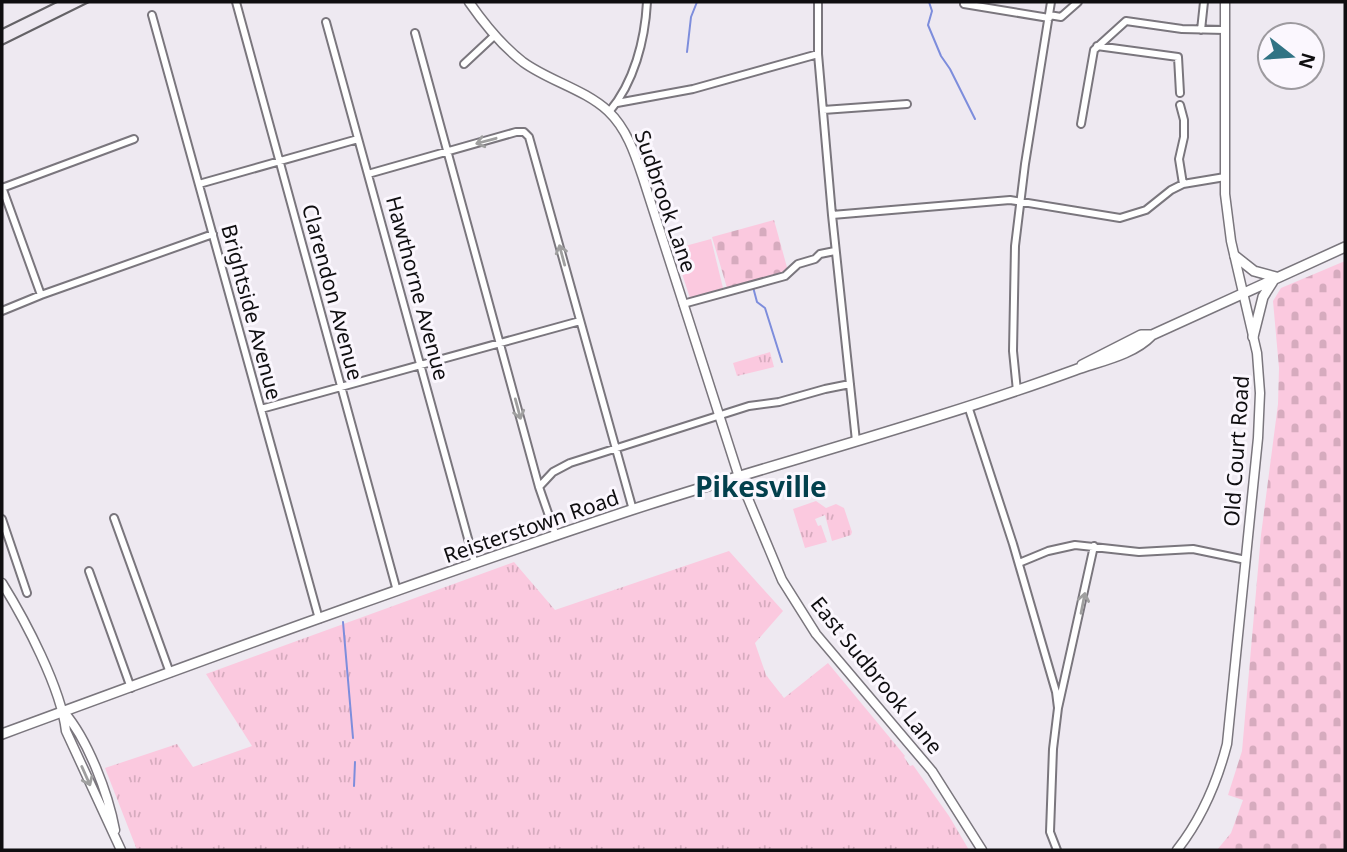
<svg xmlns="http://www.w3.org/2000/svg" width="1347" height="852" viewBox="0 0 1347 852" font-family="'Noto Sans',sans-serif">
<defs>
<pattern id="grass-tufts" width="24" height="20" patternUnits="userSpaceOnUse" patternTransform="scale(1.75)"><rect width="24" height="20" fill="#fbc9df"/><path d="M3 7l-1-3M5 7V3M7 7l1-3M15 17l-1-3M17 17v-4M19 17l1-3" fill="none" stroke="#d6abbe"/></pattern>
<pattern id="cemetery-stones" width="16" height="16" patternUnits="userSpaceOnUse" patternTransform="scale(1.75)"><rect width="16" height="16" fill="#fbc9df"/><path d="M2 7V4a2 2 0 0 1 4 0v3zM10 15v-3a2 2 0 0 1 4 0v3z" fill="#d6abbe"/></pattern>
</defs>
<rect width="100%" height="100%" fill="#eee9f1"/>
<!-- grass -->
<path fill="url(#grass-tufts)" d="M770,352l4,15 -37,9 -4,-13z
M816,501l10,7 10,-4 8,4 8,24 -1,3 -19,6 -7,-26 -10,4 3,7 3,-1 6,17 -22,6 -12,-39z
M729,551l54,60 -28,32 11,32 18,23 44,-35 77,93 -1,1 6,9 3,-1 36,51 20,34h-832l-32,-82 72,-24 16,23 59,-21 -46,-72 308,-112 41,48z"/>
<!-- cemetery -->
<path fill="url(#cemetery-stones)" d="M774,220l14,51 -61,17 -15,-51z
M1345,261v589h-128l14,-17 12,-33 -15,-5 14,-44 19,-216 17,-131 1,-36 -6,-67 8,-13z"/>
<!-- park -->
<path fill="#fbc9df" d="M711,239l12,49 -33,10 -16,-49z"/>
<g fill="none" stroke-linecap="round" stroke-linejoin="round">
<!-- stream -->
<path stroke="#7d8ddc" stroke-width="2" d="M929,2l3,9 -4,14 13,31 9,13 25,50
M687,52l4,-35 6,-15
M753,287l4,15 8,6 17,54
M343,622l10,116
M354,786l1,-24"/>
<defs>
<path id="street" d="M236,2l161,589
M818,2v52l14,161 24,226
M965,2l-1,2 85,14
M152,15l167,604
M1049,15l12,2 17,-15
M326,22l149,542
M1201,30l3,-28
M415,33l124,454 17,49
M1097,46l81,11 2,36
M464,64l30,-28
M617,103l76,-14 125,-35
M1180,105l4,15v17l-5,22 4,25
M823,110l84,-6
M609,112c25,-29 36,-72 38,-110
M1081,124l13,-74 32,-29 56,8 43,1
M368,174l148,-42h8l5,5 104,373
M199,184l159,-45
M2,187l39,108
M2,188l132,-49
M832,215l178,-15 110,18 26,-8 25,-20 12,-6 42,-7
M683,304l102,-28 13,-12 17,-5 5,-5 15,-3
M2,311l39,-16 172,-61
M1017,391l-4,-40 2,-105 10,-82 26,-162
M968,406l45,138 43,148 2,16
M261,409l319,-88
M539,487l14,-15 17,-9 179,-57 30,-4 46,-13 25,-5
M114,518l56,155
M2,519l25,74
M1019,563l29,-12 27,-6 64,7 54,-3 53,11
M89,571l42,117
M1057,850l-7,-18 3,-83 5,-41 36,-162"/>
<path id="secondary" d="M469,2c16,23 32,43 54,60 26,19 61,27 85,49 19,18 27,43 35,67l96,299 43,103 34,54 116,137 50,79
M2,583c23,37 59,105 64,148l55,119
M64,712c24,28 44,81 51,118
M1177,850c25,-32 40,-67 50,-106l31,-306 2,-45 -3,-40 -26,-112 -6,-47v-192"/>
<path id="primary" d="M1235,256l19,15 22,6
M1253,337l10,-40 10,-16
M1082,365l59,-30h11
M2,734c209,-77 418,-154 629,-224 148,-48 299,-87 444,-140 25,-9 58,-15 77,-35l193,-88"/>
</defs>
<!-- street casing -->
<use href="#street" stroke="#7a767d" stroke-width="10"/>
<!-- secondary casing -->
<use href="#secondary" stroke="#7a767d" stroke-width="11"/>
<!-- primary casing -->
<use href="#primary" stroke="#7a767d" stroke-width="12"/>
<!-- street -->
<use href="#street" stroke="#fff" stroke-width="6"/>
<!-- secondary -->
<use href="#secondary" stroke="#fff" stroke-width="8"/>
<!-- primary -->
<use href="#primary" stroke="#fff" stroke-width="9"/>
<!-- rail -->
<path stroke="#646266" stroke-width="2" d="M2,29l55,-27
M2,45l87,-43"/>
</g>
<!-- one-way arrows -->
<defs><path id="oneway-shaft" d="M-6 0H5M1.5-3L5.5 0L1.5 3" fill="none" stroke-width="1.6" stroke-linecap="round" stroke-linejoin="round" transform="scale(1.75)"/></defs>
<g stroke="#9f9f9f">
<use href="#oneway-shaft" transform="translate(486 141) rotate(165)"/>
<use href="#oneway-shaft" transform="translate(562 255) rotate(-105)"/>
<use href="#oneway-shaft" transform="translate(518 409) rotate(75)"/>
<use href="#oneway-shaft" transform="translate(1083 603) rotate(-79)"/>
<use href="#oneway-shaft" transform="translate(86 776) rotate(66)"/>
</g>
<g text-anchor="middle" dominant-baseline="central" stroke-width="6" stroke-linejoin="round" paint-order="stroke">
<!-- street labels -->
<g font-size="21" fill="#0f0e10" stroke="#fbf7fe">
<text transform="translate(666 201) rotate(71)">Sudbrook Lane</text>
<text transform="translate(418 288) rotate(75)">Hawthorne Avenue</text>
<text transform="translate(333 292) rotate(75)">Clarendon Avenue</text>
<text transform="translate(252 312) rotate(75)">Brightside Avenue</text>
<text transform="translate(1236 451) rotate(-86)">Old Court Road</text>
<text transform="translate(531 526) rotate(-19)">Reisterstown Road</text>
<text transform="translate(877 675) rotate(51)">East Sudbrook Lane</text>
</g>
<!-- district labels -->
<g font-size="28" font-weight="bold" fill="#03404d" stroke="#fbf7fe">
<text x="761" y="486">Pikesville</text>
</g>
</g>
<!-- border -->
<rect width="1347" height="852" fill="none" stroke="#0f0e10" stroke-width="7"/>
<!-- north arrow -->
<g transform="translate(1291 56) rotate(107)"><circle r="33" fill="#fbf7fe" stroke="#9d9a9f" stroke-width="2"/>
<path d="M0-5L12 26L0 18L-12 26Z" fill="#307384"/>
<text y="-10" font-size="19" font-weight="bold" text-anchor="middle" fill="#0f0e10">N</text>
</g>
</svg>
